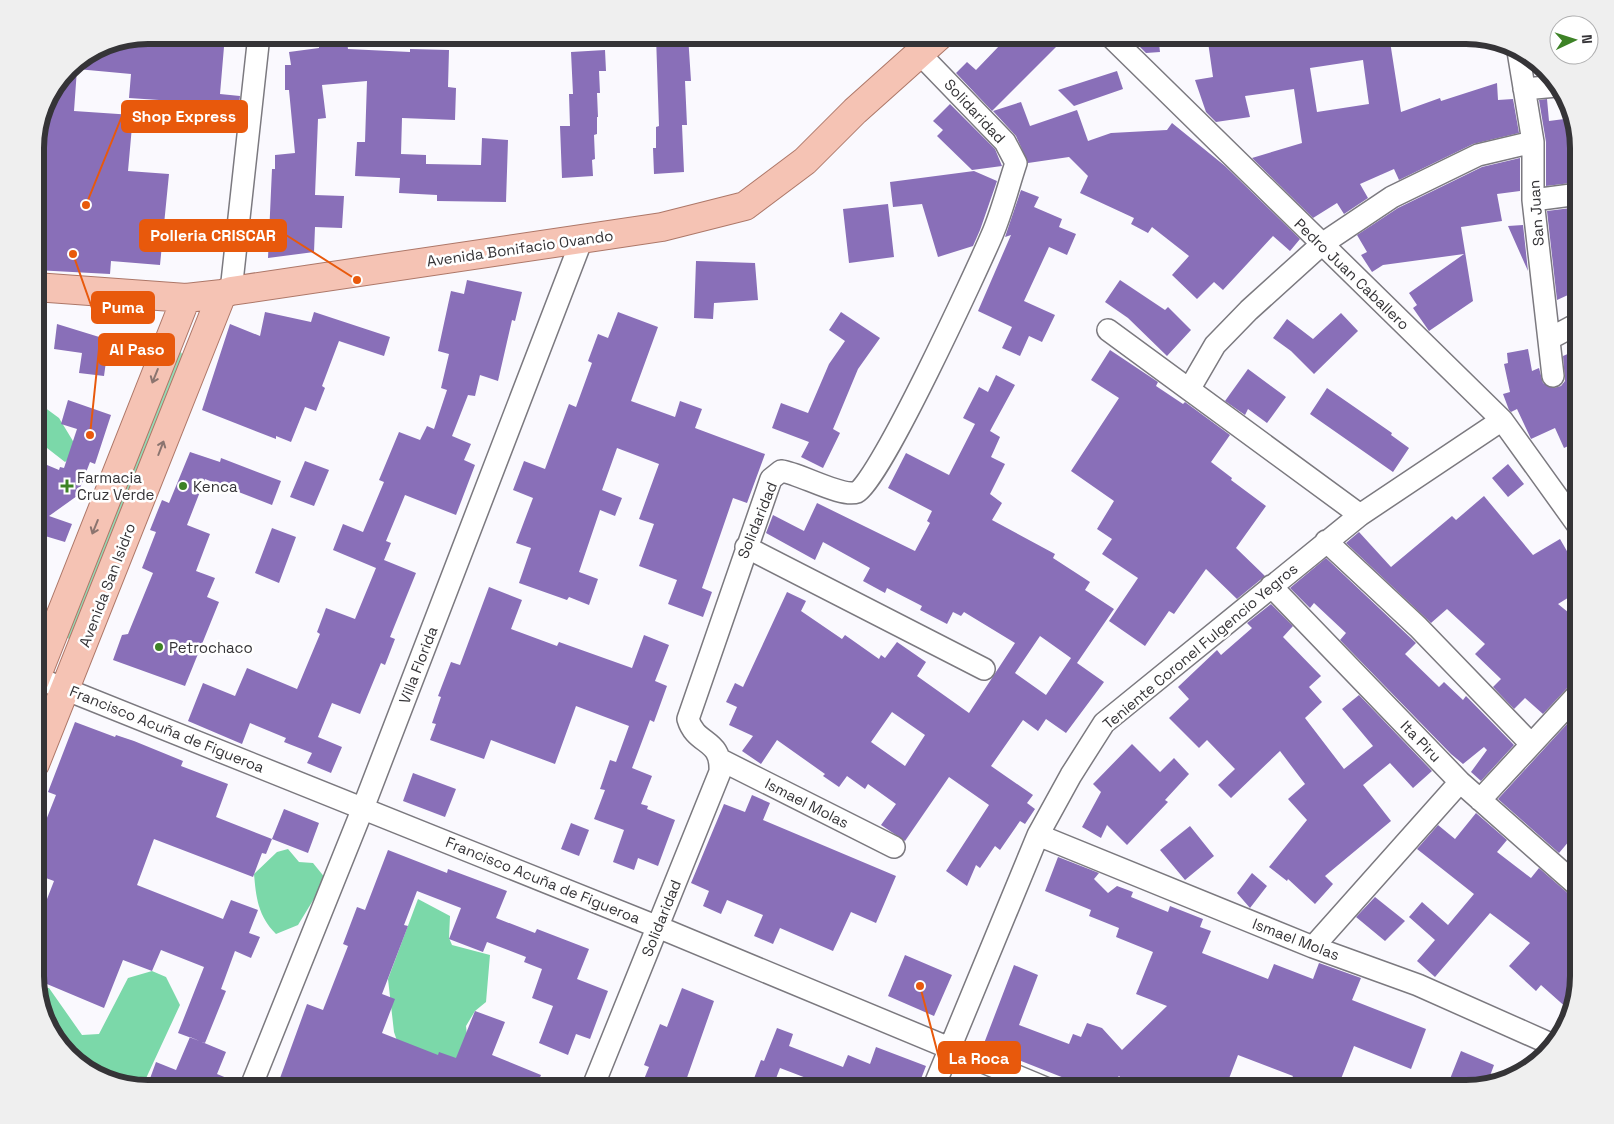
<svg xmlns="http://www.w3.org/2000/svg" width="1614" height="1124" viewBox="0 0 1614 1124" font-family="'Space Grotesk',sans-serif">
<rect width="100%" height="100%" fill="#faf9fe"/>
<!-- green -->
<path fill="#95dcb7" d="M179,350l4,5 -111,284h-3l-4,-3z"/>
<!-- forest -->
<path fill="#7bd8a9" d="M44,407l15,11 20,33 -14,11 -18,-14 -12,1v-41z
M288,849l11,13 14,1 13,16 -28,46 -22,9c-18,-18 -20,-37 -22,-60l23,-22z
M418,899l32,17 -1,22 3,7 38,10 -4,47 -11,9 -9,15 2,20 -6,18 -56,3 -12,-35 -6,-53z
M152,971l14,6 14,28 -38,82 -57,-17 -35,-37 -13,-45h12l33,47 17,-1 29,-56z"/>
<!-- building -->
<path fill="#896fb8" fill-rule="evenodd" d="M147,35h78l-5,59 20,2 -3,27 -50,-5 2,-16 -60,-4 2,-24 -54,-5 -3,42 59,4 -5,56 41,3 -9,91 -49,-4 -1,13 -75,-4v-37l6,1 4,-46 -10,-1 3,-42h-3v-5l9,-36 24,-36 37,-25z
M688,35l3,46h-6l2,44h-5l2,47 -30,2 -1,-26h3v-21l3,-1 -3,-90z
M992,35h76l-76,76 -36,-38 11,-11 9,8 25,-26z
M1158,35l2,17 -14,1 -18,-18z
M1207,35h30v3l21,-3h131l12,77 39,-14 1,3 56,-18 1,17 15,-1 6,34 -46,11 -74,36 -5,-11 -34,15 8,14 -24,16 -7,-11 -24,15 -61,-60 50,-15 -8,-54 -49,7 5,21 -34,5 -10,-10 -11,-32 18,-3zM1363,60l6,44 -52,8 -7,-44z
M347,42l1,7 62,3v-3l39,1 -1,37 8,1 -1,32 -53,-2 -1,36 25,1v9l55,1 1,-27 26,2 -2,62 -69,-1v-6l-38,-2 1,-15 -45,-2 2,-34h8l2,-61 -45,4 4,33 -8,1 -3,76 29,1 -2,32 -27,-1 -1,25 -46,6 4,-89h3v-14l20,-2 -6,-63h-4v-25h6l-2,-13 30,-4v-3z
M605,50l1,21h-7l1,22h-3l1,24h-1v17l-3,1 1,24 -3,1 1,16 -31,2 -2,-52h10l-1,-32h4l-2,-42z
M1117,71l6,18 -49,17 -16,-16z
M1547,99l2,22 23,-3 7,29v35l-33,4v-44l-7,-42z
M1021,102l9,24 47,-16 11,31 23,-8 56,-3 5,-7 53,43 75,73 -10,12 -17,-15 -50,54 -9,-8 -17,17 -25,-24 17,-19 -37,-29 -4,6 -17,-9 3,-6 -54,-25 8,-17 -19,-19 -41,6 -12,-27 -23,-25z
M950,104l45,45 7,17 -30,4 -35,-34 6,-6 -10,-9z
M1520,158v33l-23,3 5,27 -41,6 12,74 -44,30 -16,-23 4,-3 -8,-12 55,-39 -81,11 -11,7 -11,-17 6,-3 -10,-17 41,-27 84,-41z
M974,171l23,10 -17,49 -7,16 -35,11 -16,-53 -29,3 -3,-25z
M1021,190l18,7 -5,10 28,12 -3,8 17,7 -9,21 -18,-8 -25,54 31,14 -13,27 -13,-6 -9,20 -18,-8 10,-21 -34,-16 33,-76 -6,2z
M888,204l6,53 -45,6 -6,-54z
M1579,207v83l-22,10 -10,-89z
M1523,225l5,46 -20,-45z
M696,261l59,2 3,37 -44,3 -1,16 -19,-1z
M467,280l55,12 -7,29 -3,-1 -14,61 -18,-6 -5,21 -7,-1 -16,41 19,8 -7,16 11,5 -19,50 -51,-20 -19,46 5,2 -7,17 32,13 -26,64 5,2 -10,26 -4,-2 -21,51 -28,-11 -14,34 24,10 -11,26 -24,-10 5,-10 -28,-11 2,-4 -36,-15 -8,21 -54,-23 15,-38 32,13 12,-28 50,21 23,-55 -3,-2 9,-24 29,11 21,-51 -43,-18 10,-26 20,8 21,-50 -5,-2 20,-48 21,8 7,-14 7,3 13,-39 -6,-2 8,-34 -11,-3 13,-60 13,3z
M1120,280l45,30 3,-3 23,23 -24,26 -39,-38 -23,-16z
M265,312l46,10 3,-10 76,25 -6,19 -45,-15 -17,45 3,2 -9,23 -11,-4 -14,35 -15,-6v3l-74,-29 28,-86 30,12z
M618,312l40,15 -27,74 44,16 5,-16 22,8 -7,19 70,26 -18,49 -14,-5 -31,90 10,4 -9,25 -35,-13 9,-24 -38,-14 15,-42 -15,-5 20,-55 -42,-16 -15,42 20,8 -7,18 -15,-6 -21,62 19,7 -9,26 -20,-8 -2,3 -48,-17 12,-35 -15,-5 17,-45 -20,-8 11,-29 21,8 24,-65 7,3 16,-44 -4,-2 10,-27 10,4z
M841,312l39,26 -22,31 -25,60 7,4 -17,35 -22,-11 8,-15 -37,-14 9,-25 27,10 21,-49 16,-23 -16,-11z
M1341,313l17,18 -44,43 -23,-23 -18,-13 14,-19 26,20z
M57,324l52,16 -5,36 -25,-3 3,-20 -28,-4z
M1528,349l4,22 7,-3 4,15 11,5 7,-2 4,-5 -2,-25 16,-7v92l-15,7 -9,-20 -24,11 -14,-30 -6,3 -2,-2 -6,-16 7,-2 -6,-28 4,-1 -1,-10z
M1110,350l48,32 -2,4 27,18 2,-2 45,33 -19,27 21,16 -1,2 35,26 -30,42 29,28 -28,23 -31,-30 -32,45 -5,-3 -24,35 -36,-25 29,-43 -36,-24 10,-15 -15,-10 17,-28 -43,-30 48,-73 -28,-18z
M1248,369l38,28 -19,26 -19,-14 -3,6 -20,-14z
M996,375l19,10 -25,46 10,6 -9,20 14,7 -15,30 12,9 -10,17 63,34 -2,4 37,24 -5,8 29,19 -37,54 27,19 -38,51 -20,-14 -8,12 -15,-11 -32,46 42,29 -6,8 8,6 -10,15 -5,-3 -20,29 -5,-4 -15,22 -4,-3 -9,21 -21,-15 43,-66 -40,-28 -44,64 -24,-16 15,-21 -28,-20 -3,5 -18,-13 -8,11 -16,-11 2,-2 -48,-34 -16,24 -19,-13 11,-15 -24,-11 8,-18 -11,-5 9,-19 8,4 44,-95 19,9 -5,10 41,28 3,-4 34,24 2,-4 4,3 12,-16 29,20 -9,14 52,37 46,-70 -51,-31 -3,4 -8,-4 -6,12 -27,-14 2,-4 -35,-18 -2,5 -22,-12 7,-13 -47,-26 -8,18 -49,-27 7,-18 31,16 13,-28 98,48 15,-28 -3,-2 5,-10 -44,-23 18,-35 43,22 26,-51 -12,-6 16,-31 9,5zM1040,636l31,22 -25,37 -31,-22zM892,712l33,23 -20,31 -34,-24z
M1327,388l65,45 -1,2 18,13 -16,24 -83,-58z
M68,400l43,15 -16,49 -5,-2 -13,34 -28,20 23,8 -7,18 -30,-9v-73l24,10 1,-3 4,1 13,-39 -16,-5z
M190,452l30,10 1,-4 60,23 -9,24 -67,-26 -18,46 23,9 -14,37 19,7 -8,19 12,5 -34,84 -72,-26 9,-25 6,-1 25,-61 -11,-5 14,-36 -6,-2 12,-30 7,3z
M305,461l24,9 -15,36 -24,-9z
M1508,464l16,20 -16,13 -16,-19z
M1484,496l49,59 27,-16 19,33v19l-21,13 21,17v60l-9,4 -27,29 -18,-16 -11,11 -21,-22 8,-8 -26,-25 10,-10 -38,-35 -16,14 -85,-80 13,-11 32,35 61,-51 4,4z
M272,528l24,9 -17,46 -24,-10z
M1326,558l90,85 -11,11 34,33 5,-5 19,18 3,-4 48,49 -33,36 -10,-9 16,-22 -3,-3 -21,17 -12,-10 -111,-114 6,-7 -32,-30 -4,5 -20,-20z
M489,587l33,13 -11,29 46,17 2,-4 73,26 12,-33 25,10 -14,36 12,5 -13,36 -4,-2 -18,48 20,8 -11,28 7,2 -1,3 28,11 -17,46 -20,-8 -4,12 -21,-8 11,-32 -30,-11 11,-29 -5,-1 10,-29 6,2 13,-36 -53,-20 -21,58 -64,-24 -7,19 -54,-19 6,-16 -4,-1 9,-26 -3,-1 13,-34 9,3z
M1271,604l22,22 -10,11 38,39 -12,11 13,15 -17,16 39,51 29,-23 -31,-37 17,-14 73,76 -19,17 -23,-25 -27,22 28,36 -66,55 8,8 -18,20 -27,-25 -1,2 -18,-14 38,-47 -19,-21 17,-15 -25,-33 -49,47 -13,-13 17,-16 -28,-29 -8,8 -30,-30 20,-19 -11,-12 39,-37 4,5 31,-27 -5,-5z
M1579,711v136l-9,-7 -11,13 -61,-54z
M75,722l40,15 1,-2 18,6 49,20 -2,5 47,18 -12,33 56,22 -6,15 -4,-1 -9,24 -99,-38 -17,46 86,34 8,-19 27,10 -9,23 11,4 -9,21 -16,-7 -14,38 5,2 -21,52 -27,-10 26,-66 -43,-17 -9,21 -29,-11 -19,48 -69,-29v-49l19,-49 -19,-7v-26l21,-53 -8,-3z
M1132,744l28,28 14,-14 15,16 -24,26 3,2 -41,43 -20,-20 -6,13 -19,-11 19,-35 -8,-8z
M413,773l43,16 -11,28 -42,-16z
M752,795l18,8 -7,17 133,56 -20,47 -25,-11 -18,39 -53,-23 -7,16 -19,-8 9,-21 -36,-15 -6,14 -18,-8 6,-15 -18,-8 33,-79 21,8z
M284,809l35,14 -11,30 -36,-14z
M1476,813l31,27 -10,12 34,26 8,-10 40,35v74l-10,33 -28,-25 -5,6 -27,-25 21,-23 -40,-30 -55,64 -18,-16 18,-21 -26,-23 13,-15 26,23 26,-31 -57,-45 21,-24 17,14z
M571,823l18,7 -10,26 -18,-7z
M1190,826l24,30 -29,24 -25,-30z
M388,850l59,23 1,-4 59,22 -11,27 39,15 2,-4 52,20 -12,30 31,12 -18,48 -14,-5 -8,21 -29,-12 14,-37 -21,-8 10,-29 -18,-7 2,-5 -39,-15 -4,10 -34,-13 12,-31 -44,-17 -13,34 4,1 -26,68 13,5 -13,34 56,22 1,-3 17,6 19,-47 30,11 -13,33 49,20 -6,14h-259l31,-85 16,6 25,-64 -5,-2 14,-37 8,3z
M1058,857l41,16 -5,6 14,14 9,-7 16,6 -2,5 37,15 2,-6 33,13 -3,8 11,4 -9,22 66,26 6,-15 39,15 6,-16 42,15 -9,22 74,29 -15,40 -57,-23 -17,43h-24l-22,-9 2,-4 -55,-21 -13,34h-93l-13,-13 -12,13h-15l-109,-43 31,-81 24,10 -19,50 50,19 4,-10 8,3 6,-14 15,5 20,22 45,-44 -31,-12 17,-42 -37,-15 3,-9 -30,-12 2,-6 -46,-19z
M1252,873l15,13 -17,22 -13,-15z
M1375,897l30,24 -20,20 -29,-24z
M905,955l47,20 -18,41 -46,-20z
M682,988l32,13 -31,88h-43l9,-22 -5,-2 16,-41 7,3z
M777,1028l16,6 -4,12 54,21 5,-12 22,9 6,-17 50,19 -9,23h-82l-55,-21 -8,21h-22l11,-29 3,1z
M190,1037l36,15 -9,22 22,9 -1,6h-78l-12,-5 8,-22 20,8z
M1461,1051l33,14 -7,19 -20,5h-21z"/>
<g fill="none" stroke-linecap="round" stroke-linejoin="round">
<defs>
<path id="minor" d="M1109,35l393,385 77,107
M1518,51l15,91v58l20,176
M1524,89l33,-3
M1533,200l46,-6
M231,291l28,-256
M1108,330l252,185
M1549,339l30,-16
M1190,388l25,-43 34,-35 73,-66 70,-47 86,-42 55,-13
M1326,541l92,86 113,117
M746,547l238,122
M1271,586l189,196 119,105
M35,677l623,250 390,162
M721,760l173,87
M1480,800l99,-107
M1038,835l275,112 105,38 135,60
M1313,947l147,-165
M250,1089l113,-281 219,-569
M592,1089l128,-317c2,-34 -24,-26 -32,-53l83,-240 10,-8c18,2 61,27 76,21 22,-10 120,-222 135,-257 10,-23 16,-48 24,-72l-11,-21 -86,-89
M933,1089l105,-254 33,-60 33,-52 256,-208 142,-95"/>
<path id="major" d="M35,287l151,11 36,-4 9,-3 431,-64 83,-21 60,-45 50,-50 85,-76
M35,680l151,-382
M35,764l187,-470"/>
</defs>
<!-- minor casing -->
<use href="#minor" stroke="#7b797f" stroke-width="24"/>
<!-- major casing -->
<use href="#major" stroke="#ad7768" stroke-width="30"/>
<!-- minor -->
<use href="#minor" stroke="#fff" stroke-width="21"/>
<!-- major -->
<use href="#major" stroke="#f5c3b4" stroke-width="28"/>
</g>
<!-- one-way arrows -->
<defs><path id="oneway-shaft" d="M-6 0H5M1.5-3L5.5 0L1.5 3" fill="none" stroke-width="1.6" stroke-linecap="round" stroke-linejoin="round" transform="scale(1.25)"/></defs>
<g stroke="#8b746f">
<use href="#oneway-shaft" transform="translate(155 376) rotate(112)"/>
<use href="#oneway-shaft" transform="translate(161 448) rotate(-69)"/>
<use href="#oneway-shaft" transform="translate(95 527) rotate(112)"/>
</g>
<!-- markers -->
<g fill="#3d8226" stroke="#fff" stroke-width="2">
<path d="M64.5 478.5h5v5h5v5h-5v5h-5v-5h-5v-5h5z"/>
<circle cx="183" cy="486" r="5"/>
<circle cx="159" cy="647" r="5"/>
</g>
<g text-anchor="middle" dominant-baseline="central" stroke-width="5" stroke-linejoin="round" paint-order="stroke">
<!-- street labels -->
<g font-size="15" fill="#353437" stroke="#fff">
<text transform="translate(975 111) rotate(47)">Solidaridad</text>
<text transform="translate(1536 213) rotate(-94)">San Juan</text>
<text transform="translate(520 248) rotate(-8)">Avenida Bonifacio Ovando</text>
<text transform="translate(1352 274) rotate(44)">Pedro Juan Caballero</text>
<text transform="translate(757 520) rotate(-68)">Solidaridad</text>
<text transform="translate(107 585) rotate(-69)">Avenida San Isidro</text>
<text transform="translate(1200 646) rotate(-40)">Teniente Coronel Fulgencio Yegros</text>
<text transform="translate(418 665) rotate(-69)">Villa Florida</text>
<text transform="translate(167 729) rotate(22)">Francisco Acuña de Figueroa</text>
<text transform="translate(1421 741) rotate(46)">Ita Piru</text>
<text transform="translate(807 803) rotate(27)">Ismael Molas</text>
<text transform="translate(543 880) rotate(22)">Francisco Acuña de Figueroa</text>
<text transform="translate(661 918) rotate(-68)">Solidaridad</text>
<text transform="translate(1296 939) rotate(21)">Ismael Molas</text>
</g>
<!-- poi labels -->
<g font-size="15" fill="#353437" stroke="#fff" text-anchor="start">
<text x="77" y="477">Farmacia<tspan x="77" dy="17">Cruz Verde</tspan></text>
<text x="193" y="486">Kenca</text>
<text x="169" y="647">Petrochaco</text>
</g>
</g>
<!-- crop -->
<path d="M0 0H1614V1124H0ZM148 44H1466A104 104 0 0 1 1570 148V976A104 104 0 0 1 1466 1080H148A104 104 0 0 1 44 976V148A104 104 0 0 1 148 44Z" fill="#efefef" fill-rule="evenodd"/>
<path fill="none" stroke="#353437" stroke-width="6" d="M148 44H1466A104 104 0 0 1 1570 148V976A104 104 0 0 1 1466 1080H148A104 104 0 0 1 44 976V148A104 104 0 0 1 148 44Z"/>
<!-- callouts -->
<path fill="none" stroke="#e8590c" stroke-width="2" d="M86 205L122 116M357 280L286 235M73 254L92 308M90 435L99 349M920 986L939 1058"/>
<g fill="#e8590c" stroke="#fff" stroke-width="2">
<circle cx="86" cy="205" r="5"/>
<circle cx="357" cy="280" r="5"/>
<circle cx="73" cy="254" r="5"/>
<circle cx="90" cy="435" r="5"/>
<circle cx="920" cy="986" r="5"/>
</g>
<g fill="#e8590c" stroke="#e8590c" stroke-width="2">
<rect x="122" y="101" width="125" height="31" rx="5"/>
<rect x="140" y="220" width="146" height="31" rx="5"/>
<rect x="92" y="292" width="62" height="31" rx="5"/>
<rect x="99" y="334" width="75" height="31" rx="5"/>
<rect x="939" y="1042" width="81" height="31" rx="5"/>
</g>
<g font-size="16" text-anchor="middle" font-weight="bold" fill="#fff">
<text x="184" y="122">Shop Express</text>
<text x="213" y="241">Polleria CRISCAR</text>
<text x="123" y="313">Puma</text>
<text x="137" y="355">Al Paso</text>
<text x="979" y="1064">La Roca</text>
</g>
<!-- north arrow -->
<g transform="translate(1574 40) rotate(86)"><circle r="24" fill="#ffffff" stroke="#aeaeaf"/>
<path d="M0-4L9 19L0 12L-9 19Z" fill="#3d8226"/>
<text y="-8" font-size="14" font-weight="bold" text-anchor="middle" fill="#353437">N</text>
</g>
</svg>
